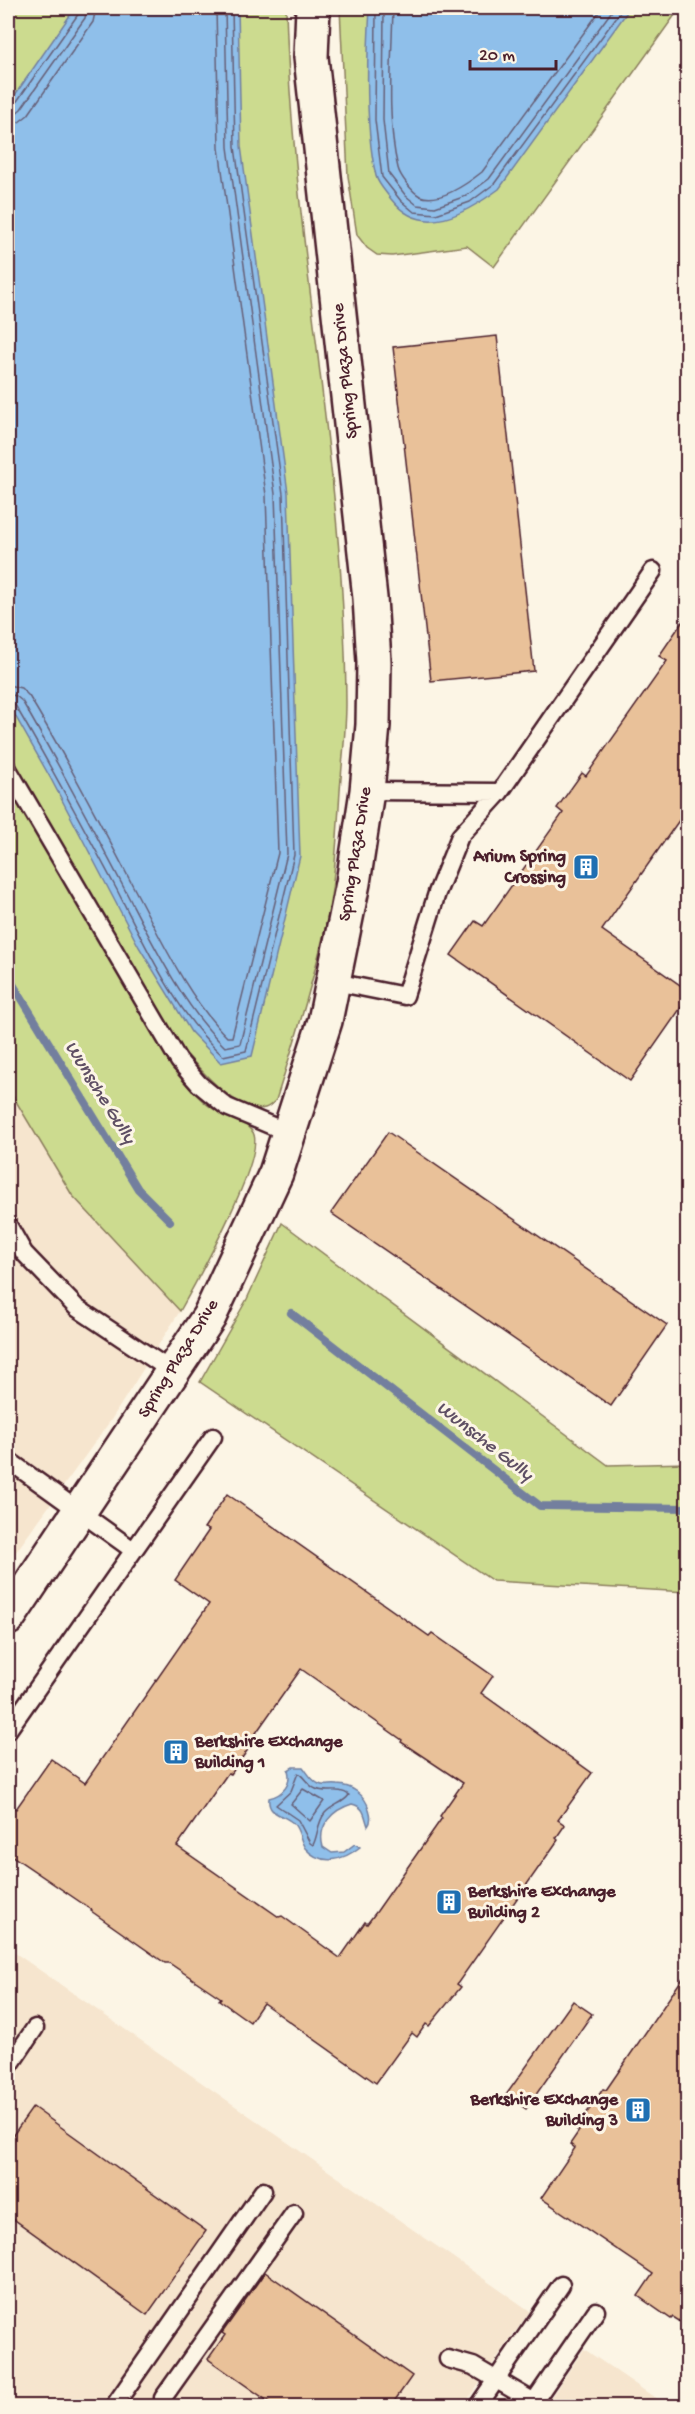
<svg xmlns="http://www.w3.org/2000/svg" width="695" height="2414" viewBox="0 0 695 2414" font-family="'Gochi Hand',sans-serif">
<rect width="100%" height="100%" fill="#fcf5e5"/>
<filter id="ink" filterUnits="userSpaceOnUse"><feTurbulence type="fractalNoise" baseFrequency=".0167" numOctaves="2"/><feDisplacementMap in="SourceGraphic" scale="12" xChannelSelector="R" yChannelSelector="G"/><feConvolveMatrix kernelMatrix="1 2 1 2 8 2 1 2 1" color-interpolation-filters="sRGB"/></filter>
<g filter="url(#ink)">
<!-- built -->
<path fill="#f6e5ce" d="M8,1088l64,107 108,116 -69,109 -103,143z
M8,1948l522,363 -67,95h-455z
M584,2349l83,57h-122z"/>
<!-- green -->
<path fill="#ccdb8f" stroke="#8b7d5d" stroke-width="1.5" d="M8,8h278c6,233 59,462 60,695 0,29 -4,59 -6,88 -3,45 -5,95 -15,138 -13,57 -31,115 -49,171 -3,3 -7,7 -11,8 -27,7 -67,-41 -83,-59l-174,-296z
M340,8h340l-186,259 -27,-21 -75,10 -15,-1 -10,-7 -10,-13 -9,-59z
M8,785l158,272c13,17 28,39 46,51 13,8 30,10 40,23 18,20 -58,155 -72,180l-108,-116 -64,-107z
M282,1223l326,242 79,-2v129l-194,-11 -293,-199 47,-83z"/>
<!-- water -->
<path fill="#8fbfea" stroke="#737f9e" stroke-width="1.5" d="M75,8h163l3,138 47,347 12,363 -48,200 -31,7 -30,-31 -52,-85 -88,-168 -43,-76v-598z
M370,8h260l-131,181c-33,24 -76,51 -108,10 -5,-7 -13,-15 -15,-23 -11,-47 -9,-119 -6,-168z
M293,1767h10c5,6 8,13 16,17 6,3 12,0 18,1 15,0 28,10 32,24 2,6 3,12 -1,17 -4,-11 -3,-19 -16,-22 -20,6 -35,22 -29,43l9,6 12,-1 11,-8 5,3c-16,13 -39,20 -55,1 -5,-7 -5,-18 -12,-25 -10,-9 -26,-8 -24,-25 14,-3 23,-14 19,-28z"/>
<g fill="none" stroke-linecap="round" stroke-linejoin="round">
<!-- shore -->
<path stroke="#665f77" stroke-width="1.5" d="M376,8l-1,112 7,57 19,24 13,11 22,2 34,-12 24,-18 129,-176
M384,8l-1,112 6,54 17,22 11,9 18,2 31,-11 23,-17 125,-171
M393,8c-1,49 -7,112 5,160 2,8 14,24 22,28 19,8 48,-13 62,-24l120,-164
M8,107l7,-3 64,-91 1,-5
M8,115l7,-1 6,-5 64,-91 2,-10
M8,124l11,-2 9,-7 65,-93 3,-14
M8,685l13,3 8,8c38,63 72,128 106,194 26,49 53,108 92,147h5l46,-184 -12,-358 -47,-347 -3,-140
M8,694l8,2 6,5c36,62 70,126 103,189 27,52 58,117 100,157l15,-3 47,-190 -12,-360 -47,-347 -3,-139
M8,702l7,3c36,61 69,123 102,185 28,55 60,125 106,166l23,-5 48,-196 -11,-361 -48,-347 -3,-139
M298,1773c7,4 10,13 18,16 11,5 23,-2 33,6 -5,8 -17,10 -24,18 -8,10 -7,23 -12,32l-3,-2 -12,-23 -22,-15 15,-14z
M303,1789l21,12 -14,20 -19,-17z"/>
<!-- stream -->
<path stroke="#737f9e" stroke-width="8" d="M8,976l130,213 32,32
M291,1313l249,193 148,2"/>
</g>
<!-- building -->
<path fill="#e9c199" stroke="#4a1f2b" stroke-width="1.5" fill-rule="evenodd" d="M497,336l37,335 -103,10 -38,-334z
M687,615v194l-85,121 85,60v9l-57,82 -179,-126 24,-34 8,5 80,-113 -6,-5 25,-35 4,3 81,-115 -8,-5z
M388,1132l279,193 -56,81 -280,-193z
M227,1494l202,142 3,-3 61,43 -12,17 111,80 -34,47 7,5 -9,13 2,2 -101,144 4,3 -32,39 -3,-2 -9,13 -5,-4 -36,50 -113,-80 -13,19 -31,-22 2,-2 -52,-35h-4l-74,-52 1,-1 -84,-57v-50l8,6 35,-50 34,24 124,-179 -34,-24 34,-50 -5,-2zM301,1669l101,71 -1,2 62,41 -23,33 2,2 -65,93 -10,13 -2,-2 -25,36 -58,-42 -3,1 -102,-71 51,-73 3,1 22,-32 -2,-2z
M687,1972v354l-14,-9 -2,2 -33,-23 15,-22 -112,-76 34,-50 -5,-4 9,-13 -3,-2 27,-40 3,1z
M573,2001l19,13 -66,95 -20,-14z
M33,2107l173,124 -59,84 -139,-100v-73z
M265,2272l147,104 -21,30h-116l-67,-47 17,-24 -3,-2z"/>
<g fill="none" stroke-linecap="round" stroke-linejoin="round">
<defs>
<path id="lane" d="M8,769l171,292 20,23 28,23 62,26
M367,791l133,1
M335,982l70,14 32,-103 23,-57 40,-44 153,-221
M8,1225l16,28 53,55 96,64
M8,1460l125,90
M8,1730l205,-293
M8,2068l27,-40
M448,2359l25,7 68,40
M163,2398l131,-185
M114,2406l149,-215
M478,2406l83,-121
M531,2406l65,-95"/>
<path id="secondary" d="M8,1618l201,-301 67,-144 49,-152 28,-138 14,-92 6,-66 1,-63 -4,-64 -59,-541 2,-49"/>
</defs>
<!-- lane casing -->
<use href="#lane" stroke="#4a1f2b" stroke-width="21"/>
<!-- secondary casing -->
<use href="#secondary" stroke="#4a1f2b" stroke-width="38"/>
<!-- lane -->
<use href="#lane" stroke="#fcf5e5" stroke-width="16"/>
<!-- secondary -->
<use href="#secondary" stroke="#fcf5e5" stroke-width="33"/>
</g>
</g>
<!-- icons -->
<defs>
<symbol id="building-square" viewBox="-11 -11 22 22"><rect x="-9" y="-9" width="18" height="18" rx="4" fill="#1f6fb2" stroke="#fcf5e5"/><path d="M-4-6H4V6H1V3H-1V6H-4ZM-2.5-4.3h1.7v1.8h-1.7ZM.8-4.3h1.7v1.8H.8ZM-2.5-1h1.7V.8h-1.7ZM.8-1h1.7V.8H.8Z" fill="#fff"/></symbol>
</defs>
<g fill-rule="evenodd">
<use href="#building-square" x="571" y="852" width="30" height="30"/>
<use href="#building-square" x="161" y="1737" width="30" height="30"/>
<use href="#building-square" x="434" y="1887" width="30" height="30"/>
<use href="#building-square" x="623" y="2095" width="30" height="30"/>
</g>
<g text-anchor="middle" dominant-baseline="central" stroke-width="6" stroke-linejoin="round" paint-order="stroke">
<!-- street labels -->
<g font-size="18" fill="#4a1f2b" stroke="#fcf5e5">
<text transform="translate(346 371) rotate(-96)">Spring Plaza Drive</text>
<text transform="translate(356 854) rotate(-81)">Spring Plaza Drive</text>
<text transform="translate(179 1359) rotate(-58)">Spring Plaza Drive</text>
</g>
<!-- poi labels -->
<g font-size="18" font-weight="bold" fill="#4a1f2b" stroke="#fcf5e5" text-anchor="end">
<text x="566" y="857">Arium Spring<tspan x="566" dy="21">Crossing</tspan></text>
<text x="195" y="1742" text-anchor="start">Berkshire Exchange<tspan x="195" dy="21">Building 1</tspan></text>
<text x="468" y="1892" text-anchor="start">Berkshire Exchange<tspan x="468" dy="21">Building 2</tspan></text>
<text x="618" y="2100">Berkshire Exchange<tspan x="618" dy="21">Building 3</tspan></text>
</g>
<!-- water labels -->
<g font-size="20" font-style="italic" fill="#5f4f64" stroke="#fcf5e5">
<text transform="translate(99 1093) rotate(58)">Wunsche Gully</text>
<text transform="translate(484 1442) rotate(38)">Wunsche Gully</text>
</g>
</g>
<!-- margin -->
<rect width="695" height="2414" fill="none" stroke="#fcf5e5" stroke-width="30"/>
<rect x="15" y="15" width="665" height="2384" fill="none" stroke="#4a1f2b" stroke-width="2" filter="url(#ink)"/>
<!-- scale -->
<path d="M470 60v9h86v-9" fill="none" stroke="#4a1f2b" stroke-width="3"/>
<text x="479" y="60" font-size="18" fill="#4a1f2b" stroke="#fcf5e5" stroke-width="4.5" paint-order="stroke">20 m</text>
</svg>
